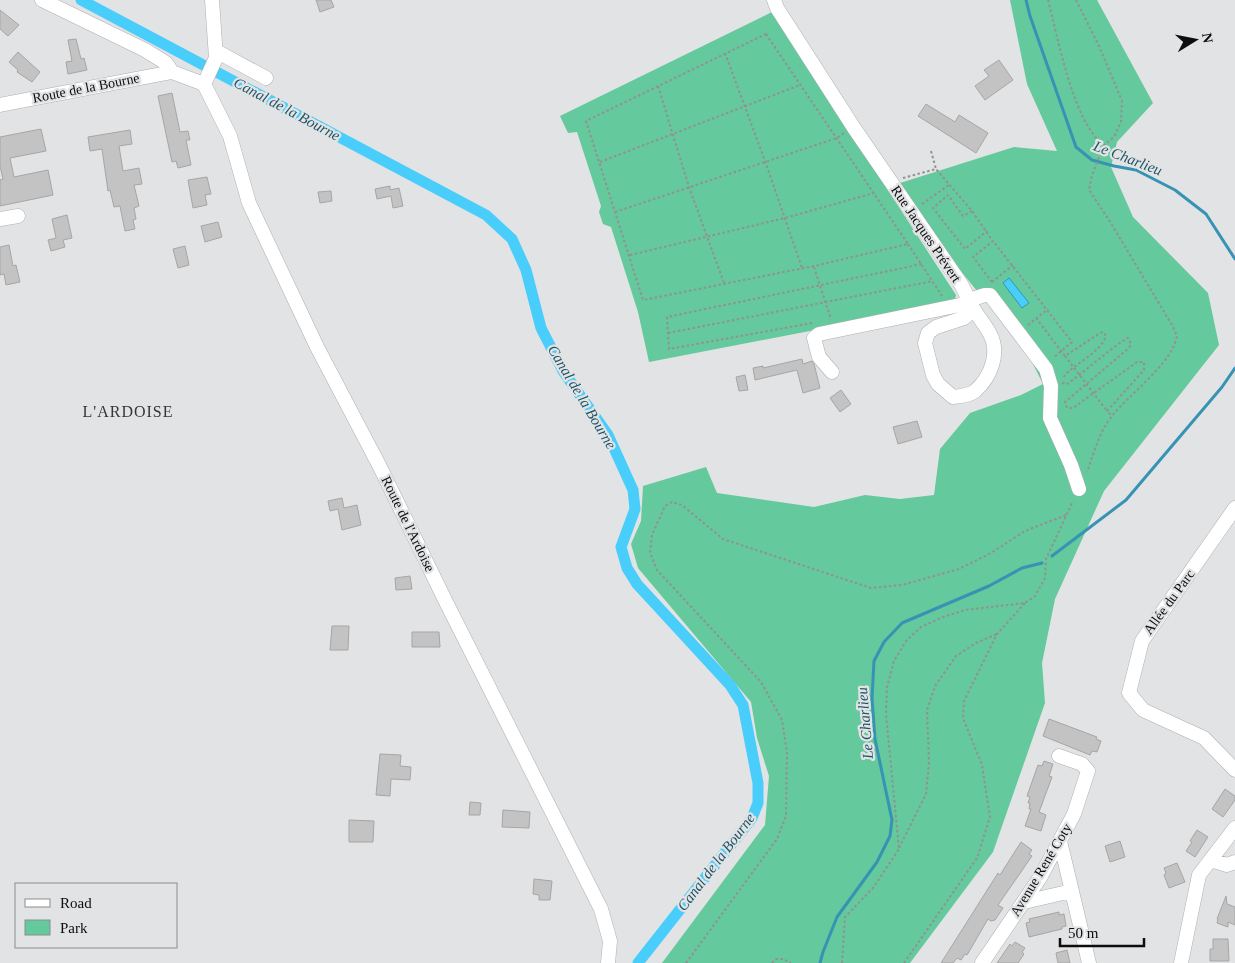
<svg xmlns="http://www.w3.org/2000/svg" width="1235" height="963" viewBox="0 0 1235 963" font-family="Georgia,serif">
<rect width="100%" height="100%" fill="#e2e3e4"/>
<!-- green -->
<path fill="#64c99c" d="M1010,0h87l56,103 -36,39 -6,25 22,50 75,76 11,52 -115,146 -49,108 -13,64 3,40 -52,149 -83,111h-248l103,-138 4,-49 -12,-38 -6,-36 -113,-134 -7,-24 10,-23 2,-35 63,-19 11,26 97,14 51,-12 35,4 34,-4 6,-46 30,-36 51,-18 22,-11 -16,-32 -81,-99 -49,-69 117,-37 43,4 -30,-67z
M772,12l184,283 -2,8 -305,59 -11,-50 -27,-85 -8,-3 -4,-12 2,-6 -24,-74 -9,1 -8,-17z"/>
<!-- water -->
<path fill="#49cdfb" stroke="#3793b4" d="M1009,278l20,25 -7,5 -19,-25z"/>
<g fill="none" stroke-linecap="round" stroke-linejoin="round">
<!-- stream -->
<path stroke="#3793b4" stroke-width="3" d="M1026,0l4,16 46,131 16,13 22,6 22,4 39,20 31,24 29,45
M1052,556l74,-56 96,-113 13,-19
M820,963l3,-11 14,-35 40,-55 13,-26 2,-16 -17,-81 -3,-41 2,-37 10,-19 18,-19 87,-37 33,-18 20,-5"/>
<!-- canal -->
<path stroke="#49cdfb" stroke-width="11" d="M81,0l405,215 26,24 14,31 15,58 22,43 45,64 25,55 2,19 -14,38 6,21 10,16 93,101 13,20 15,78v20l-6,15 -114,145"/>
</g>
<!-- building -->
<path fill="#c4c3c3" stroke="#a7a5a5" d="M316,0h15l3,7 -14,5z
M0,10l19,15 -11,11 -8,-7z
M76,39l5,20 3,-1 3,12 -19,4 -2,-12 6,-1 -4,-21z
M18,52l22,20 -8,10 -15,-10 1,-2 -9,-8z
M999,60l14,20 -28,20 -10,-14 14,-10 -5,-6z
M172,93l8,39 8,-1 2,9h-4l5,25 -13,3 -2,-7 -4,1 -14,-66z
M926,104l29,18 4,-7 29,18 -12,20 -58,-37z
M41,129l5,22 -36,7 4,19 34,-7 5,25 -53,11v-26l3,-1 -3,-13v-29z
M130,130l2,14 -13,2 4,25 16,-3 3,16 -8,1 5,21 -5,2 2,11 -3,1 2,9 -10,2 -5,-25 -6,1 -4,-17 -2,1 -6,-42 -12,2 -2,-14z
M207,177l4,17 -6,1 2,10 -14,3 -5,-28z
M390,186v4l9,-2 4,18 -10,2 -2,-12 -14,3 -2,-10z
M331,191l1,10 -12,2 -2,-11z
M67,215l5,23 -9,2 2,7 -14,4 -3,-11 8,-2 -4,-19z
M218,222l4,15 -17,5 -4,-16z
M9,245l4,21 3,-1 4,17 -14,3 -2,-11 -4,1v-28z
M185,246l4,19 -11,3 -5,-19z
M802,359l1,5 9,-3 2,3 6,24 -17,5 -6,-23 -42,10 -2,-12 10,-2v2z
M745,375l3,15 -9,1 -3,-14z
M841,390l10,14 -11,8 -10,-14z
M917,421l5,16 -24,7 -5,-17z
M342,498l2,10 13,-3 4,20 -19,5 -4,-21 -8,2 -2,-10z
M410,576l2,13 -16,1 -1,-12z
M332,626h17l-1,24h-18z
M412,632h27l1,15h-28z
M1049,719l48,18 -1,2 5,2 -4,11 -5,-1 -2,4 -47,-19z
M380,754l21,1 -1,11 11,1 -1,13 -19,-1 -1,17 -14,-1z
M1044,761l9,3 -4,12 3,1 -13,35 7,3 -5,16 -16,-5 6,-17h-2l1,-6h-2l2,-6 -3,-1 11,-31 4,1z
M1225,789l10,7v4l-12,17 -11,-8z
M470,802l11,1 -1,12h-11z
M503,810l27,2 -1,16 -27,-1z
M349,820l25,1 -1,21h-24z
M1197,830l11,7 -13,20 -9,-6 6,-9 -2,-1z
M1120,841l5,16 -15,5 -5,-16z
M1021,842l11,8 -3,4 3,2 -34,49 5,3 -8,12 -4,1 -3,-2 -21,36 -2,-1 -4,6 -4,-2 -4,5h-12l57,-90 2,2z
M1177,863l8,19 -16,6 -5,-13 2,-2 -2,-5z
M534,879l18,2 -2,19h-11v-5l-6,-1z
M1226,896l1,8 8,3v18l-7,-3v5l-11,-4 1,-4h-1z
M1059,912v3l5,-1 2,12 -4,1v2l-33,8 -3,-14 4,-1 -1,-3z
M1213,939h15l1,22h-19v-12h3z
M1015,942l10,6 -3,4 2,2 -6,9h-21l13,-19 2,2z
M1067,950l3,13h-12l-2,-10z"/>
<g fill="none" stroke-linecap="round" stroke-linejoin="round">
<defs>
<path id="minor" d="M42,0l103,50 21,13 6,9
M774,0l3,8 77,120 107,156 8,16 -9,5 -141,29 -5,4 5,19 13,15
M216,51l50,27
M172,72l32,12
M204,84l26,52 19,67 68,144 63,120 67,137 154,305 9,32 -2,22
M204,84l12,-26 -4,-58
M0,105l172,-33
M0,219l18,-3
M973,310l-9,8 -28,9 -8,6 -3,10 8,32 5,9 15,13c7,-1 16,-1 22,-6 16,-14 25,-38 15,-57 -6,-12 -16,-21 -21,-34l16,-5h5l56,74 5,17 -1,32 21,47 8,24
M1235,508l-93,133 -13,52 14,17 61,28 31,32
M1060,841l29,122
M1211,860l16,5 8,-3
M1024,902l48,-11
M982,963l59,-87 33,-62 14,-43 -6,-7 -23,-8
M1181,963l18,-88 36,-47"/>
</defs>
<!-- minor casing -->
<use href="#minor" stroke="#aeafb0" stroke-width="15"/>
<!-- path -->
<path stroke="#919192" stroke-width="2" stroke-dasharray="2.5 2.5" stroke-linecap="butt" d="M1048,0c10,37 25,123 56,145
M1076,0l23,46 23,55 -1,21 -7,15 -10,8 -12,30 -3,15 20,30 63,105 5,11c-5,28 -47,57 -65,80 -13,16 -18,37 -25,56
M766,34l142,210 -94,22 -171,34 -57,-179z
M725,53l40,108 37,107
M658,86l31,101 35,96
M931,151l5,18
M600,162l200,-77
M903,178l33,-9 36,42 20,29
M922,204l27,-19
M972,211l-9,5 -15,-21 -15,13 32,41 22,-18
M615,212l222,-74 7,-5
M908,244l34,52
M630,255l155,-37 89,-25
M814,267l17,52
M992,282l-19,-25 20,-16 79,101 -19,16
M992,282l21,-17
M1036,318l29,38 35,-23 3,-1 3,4c-7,19 -33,27 -44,43
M812,323l-143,26 -2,-32 255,-53
M1028,325l20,-16
M668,333l265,-52
M1065,356l42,55
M1062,383l5,1c11,-7 54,-44 61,-46l3,6 -2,4 -64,54 1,4 2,2h5l64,-46h7v8l-37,41 5,5
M899,848l27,-54 3,-31 -2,-53 8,-24 21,-30 20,-13 21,-9
M686,963l91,-124 9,-23 1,-63 -5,-33 -21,-38 -104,-112 -7,-17 2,-18 13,-29 7,-4 10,3 41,34 148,49 31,-3 57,-16 32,-16 34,-22 41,-16
M772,963l4,-4h7l8,4
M842,963l3,-46 28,-29 26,-39 -13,-135 1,-27 7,-26 12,-20 15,-14 22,-10 22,-7 60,-7 10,-7 10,-18 1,-19 27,-58
M904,963l73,-105 13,-41 -8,-52 -19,-47 1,-17 33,-67 28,-31"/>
<!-- minor -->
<use href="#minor" stroke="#fff" stroke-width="14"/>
</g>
<g text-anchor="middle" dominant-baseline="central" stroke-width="4.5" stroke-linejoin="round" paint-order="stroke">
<!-- street labels -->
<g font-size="14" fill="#0d0d0d" stroke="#e2e3e4">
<text transform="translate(86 88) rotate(-11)">Route de la Bourne</text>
<text transform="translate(926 234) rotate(56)">Rue Jacques Prévert</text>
<text transform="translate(408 524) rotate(64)">Route de l'Ardoise</text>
<text transform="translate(1169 602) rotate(-54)">Allée du Parc</text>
<text transform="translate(1041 870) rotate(-59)">Avenue René Coty</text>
</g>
<!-- water labels -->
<g font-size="15" font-style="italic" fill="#1e5367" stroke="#e2e3e4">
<text transform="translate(287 109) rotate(28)">Canal de la Bourne</text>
<text transform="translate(1128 158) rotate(21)">Le Charlieu</text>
<text transform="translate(582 397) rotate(59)">Canal de la Bourne</text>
<text transform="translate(865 723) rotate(-95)">Le Charlieu</text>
<text transform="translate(716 862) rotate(-53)">Canal de la Bourne</text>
</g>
<!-- quarter labels -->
<g font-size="16" letter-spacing="1" fill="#363637" stroke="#e2e3e4">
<text x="128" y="411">L'ARDOISE</text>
</g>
</g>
<!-- legend -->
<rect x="15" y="883" width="162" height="65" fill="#e2e3e4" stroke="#8d8d8e"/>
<rect x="25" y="899" width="25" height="8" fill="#ffffff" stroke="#8d8d8e"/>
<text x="60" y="908" font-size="15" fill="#0d0d0d">Road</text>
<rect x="25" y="920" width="25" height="15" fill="#64c99c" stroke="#8d8d8e"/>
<text x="60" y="933" font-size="15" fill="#0d0d0d">Park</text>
<!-- north arrow -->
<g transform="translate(1195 40) rotate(80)" stroke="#e2e3e4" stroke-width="4" paint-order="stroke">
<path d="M0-4L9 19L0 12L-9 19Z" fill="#0d0d0d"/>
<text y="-8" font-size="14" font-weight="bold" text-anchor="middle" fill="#0d0d0d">N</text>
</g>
<!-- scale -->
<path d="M1060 938v8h84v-8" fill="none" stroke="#0d0d0d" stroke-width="2.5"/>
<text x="1068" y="938" font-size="15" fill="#0d0d0d" stroke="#e2e3e4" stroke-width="4" paint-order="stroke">50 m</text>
</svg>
